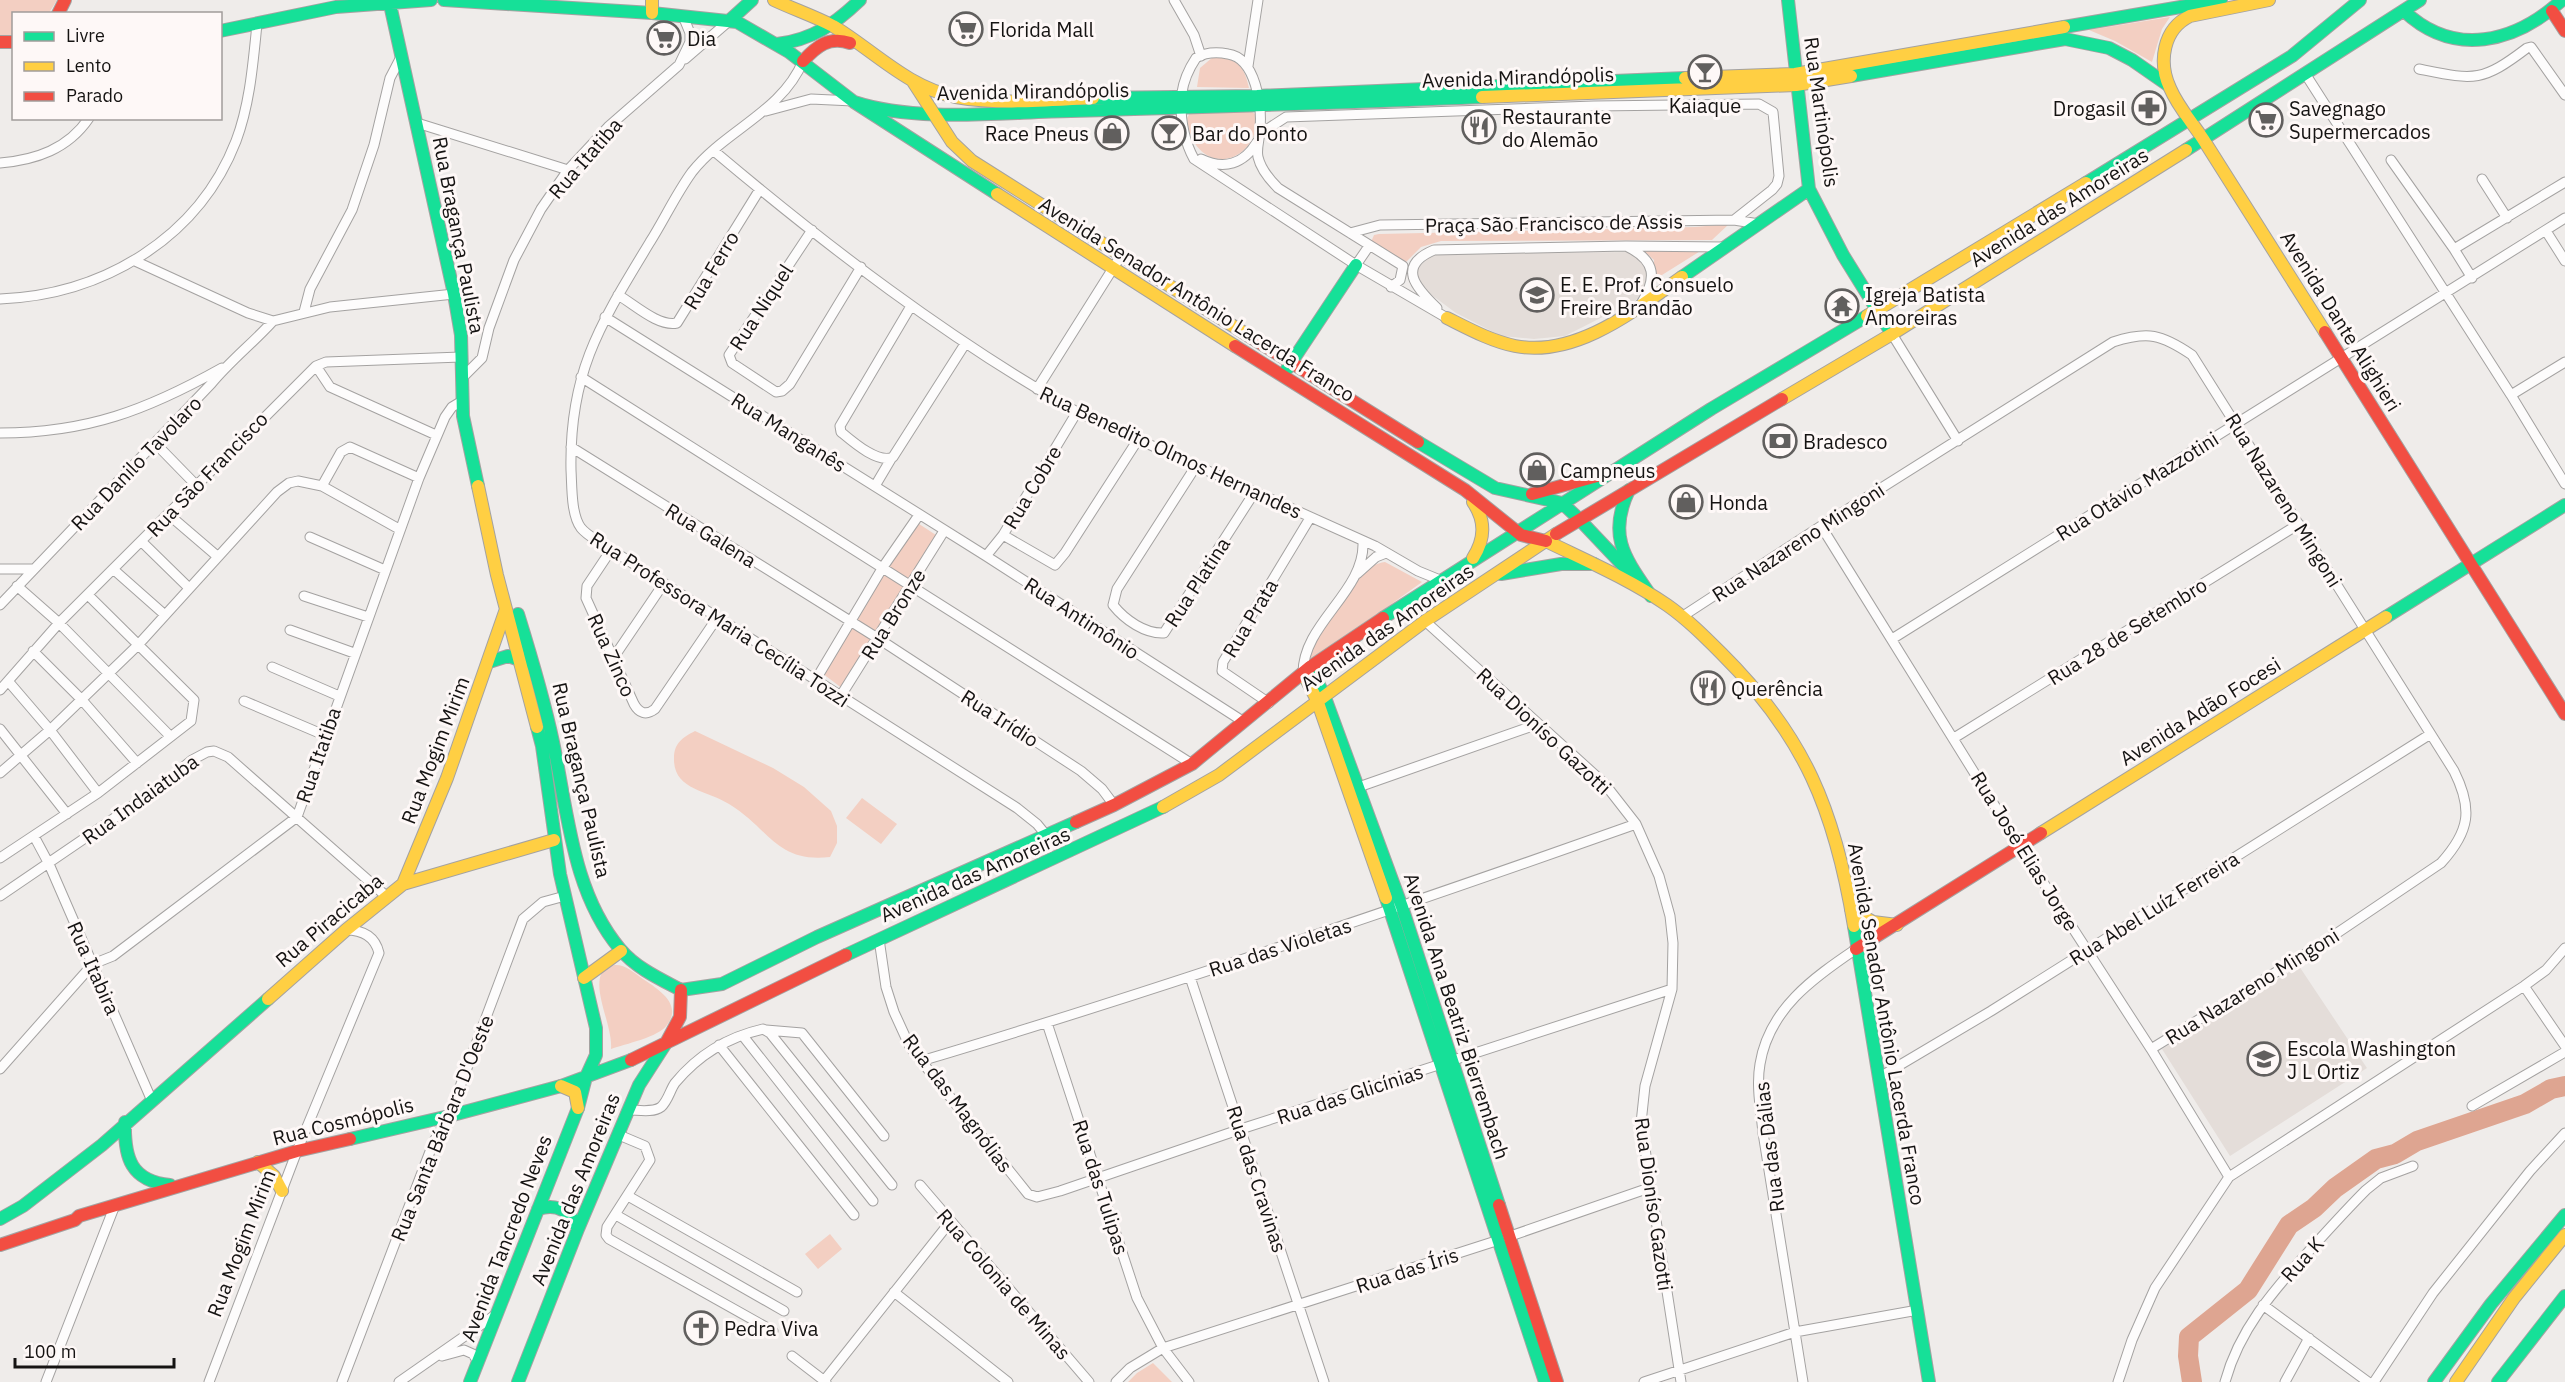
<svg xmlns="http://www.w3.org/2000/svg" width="2565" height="1382" viewBox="0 0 2565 1382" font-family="'IBM Plex Sans',sans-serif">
<rect width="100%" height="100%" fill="#efecea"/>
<!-- built -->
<path fill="#e4ddd9" d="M1630,252l13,9 5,16 -6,20 -77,39 -31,3 -33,-3 -45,-23 -27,-20 -13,-15v-8l16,-16z
M2299,966l68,102 -137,88 -68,-107z"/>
<!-- green -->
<path fill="#f3cfc2" d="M0,0h57l-8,13 -35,1 -1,21 -13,1z
M2170,17l-8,12 -10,33 -37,-21 -26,-11z
M1213,57c24,1 31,8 36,31l-52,-1 3,-19z
M1250,111l7,4c1,53 -64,63 -70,3l3,-5z
M1729,224l-17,16 -271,1 -20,6 -16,16 -34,-21 3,-7 5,-1 316,-7z
M1702,250l-48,30v-20l-10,-9z
M916,522l23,15 -96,152 -21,-16z
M1385,562l37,20 -115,83c8,-30 44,-99 78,-103z
M695,731l78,37 31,19 27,24 6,15v17l-7,14c-54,6 -60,-28 -101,-53 -22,-14 -56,-14 -55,-46 0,-15 9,-21 21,-27z
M862,798l35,26 -16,20 -35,-26z
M614,965c11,-1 19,7 29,14 15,10 40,25 24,46 -8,12 -42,19 -56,24 2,-23 -19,-58 -9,-77z
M830,1234l12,15 -24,20 -13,-15z
M1153,1363l19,19h-44l9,-9z"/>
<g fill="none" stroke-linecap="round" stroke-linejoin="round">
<!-- river -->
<path stroke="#dea591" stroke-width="20" d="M2192,1382l-4,-26 1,-19 59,-47 41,-65 25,-17 21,-20 41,-29 19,-5 22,-13 108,-37 26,-15 14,-3"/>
<defs>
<path id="street" d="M1174,0l20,35 7,21
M685,59l44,-38
M803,61c-21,51 -78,69 -111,111 -16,22 -28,48 -42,70 -49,81 -81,129 -79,228 1,16 0,45 10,58 5,6 12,10 18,14l418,266 20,16 9,11
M1248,66l10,-66
M2419,69c55,11 62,14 108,-21l4,-1 34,48
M2306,75l205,320 54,89
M766,111l45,-12 42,2
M417,123l151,47
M1260,134l26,-17 308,-11 165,-2 14,8 6,64 -2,8 -5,6 -38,30
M714,151c114,96 233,187 363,261l298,134 43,25 22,9
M1201,159c23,11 43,5 56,-17
M2391,160l63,89 18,29
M0,163c36,-3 68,-14 89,-45
M2482,179l25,39
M812,230l-83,125 3,8 44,29 6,-1 8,-7 71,-117
M2546,231l19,30
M1350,233l30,-8 354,-5 25,4
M1628,247c28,14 29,31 13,57
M2454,249l111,-67
M135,261l113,52 25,8 57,-14 124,-13
M1356,265l13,-19
M1391,287l9,-7 3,-14 -125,-78c-8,-8 -17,-18 -20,-31 -2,-9 2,-18 2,-28 2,-23 -4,-71 -32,-75 -11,-2 -22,-2 -32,4 -16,24 -18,46 -12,74 2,9 5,18 10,27l162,106 91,53
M618,295c16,9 40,32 59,28l83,-134
M0,299c102,-4 198,-60 236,-158 14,-37 17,-78 21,-117
M911,306l-71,120 1,6c12,10 37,32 52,25l72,-113
M1437,308c-21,-20 -41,-42 -3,-58l192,-4 98,1
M304,312l6,-23 42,-79 22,-65 16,-67 12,-23
M605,317l381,239 258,166
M1892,334l66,107
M316,366l14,21 106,48
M581,377l611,387
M462,378l20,-20 7,-30 25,-68 27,-51 27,-39 40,-43 71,-62 11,-23v-9l-7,-17
M1037,389l85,-135
M2511,395l54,-33
M0,433c87,0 147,-23 222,-65
M155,443l41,42
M571,447l308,192 202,132 21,18 12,16
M1196,466l-79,123 -4,16c12,15 32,29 51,28l90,-140
M322,486l77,43
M875,486l16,-27
M168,514l49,42
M1821,526l200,322 130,201 78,128
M1003,535l52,30 10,-12 74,-115
M310,537l75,33
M141,541l47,46
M611,550l-24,36 -1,12 48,106c5,9 12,12 21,5l62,-91
M986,556l17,-21 74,-123
M0,569h33
M113,569l52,46
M1357,574l19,-17 10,-4
M17,586l42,37 111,113
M304,596l64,21
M0,605l211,-221c19,-23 42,-41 62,-63
M1683,616l138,-90 292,-184c35,-11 48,-8 79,13l262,416c19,38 16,60 -13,92l-129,87 -161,99
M1425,621l179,162 32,41 23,52 11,40 3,27 -1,46 -27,97 -4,37 40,259
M290,630l64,23
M1892,639l673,-421
M33,651l49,49 55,63
M614,657l50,-74
M272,667l67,29
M1303,673c0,-50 62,-81 60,-131
M8,681l42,49 48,63
M815,681l68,-114 36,-52
M0,690l59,-67 257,-257 10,-4 135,-5
M840,697l104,-166
M244,701l80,34
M1269,703l-47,-32 1,-9 87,-144
M0,729l67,85
M1954,738l345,-214
M0,773l50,-43 88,-85 139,-153 12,-9 9,-2 24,5 19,-34 9,-5 69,31
M1353,789l185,-65
M34,836l15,28 103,237
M0,858l98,-65 93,-72 3,-21 -106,-105
M0,896l154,-105 38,-31 15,-8 7,-1 14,6 158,139
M879,939l7,48 8,25 16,35 118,147 9,3 23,-6 181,-62 431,-140
M1190,977l134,405
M2524,986l41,60
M1047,1023l90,275 26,50 26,34
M766,1030l36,3 82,103
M743,1036l130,165
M719,1045l135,170
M921,1061c241,-72 478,-153 715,-237
M0,1069l93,-105 20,-8 184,-139 122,-339 26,-61 7,-10 10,-6
M1878,1078l113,-67 438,-276
M2472,1106l93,-54
M629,1110c9,0 24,3 32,-3 7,-6 9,-17 14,-24 23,-28 53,-46 88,-54l7,4 122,152
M619,1135l26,11 5,14 -43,67 -1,8 3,4 164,92
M920,1185l169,197
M628,1196l169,96
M616,1215l168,96
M894,1292l114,90
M2263,1305l105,77
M442,1356l22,-6 9,4 5,8
M792,1356l34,26
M46,1382l69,-177
M209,1382l88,-231 82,-198c-4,-17 -17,-23 -33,-23
M342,1382l92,-241 15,-25 74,-197 20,-17 22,-6
M399,1382l96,-67
M823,1382l127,-160
M1116,1382l14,-14 33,-20 336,-108 150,-52
M1644,1382l151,-50 123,-22
M1803,1382l-40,-249c-2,-22 -7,-47 -3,-69 9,-55 53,-86 96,-115
M2118,1382l14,-42 23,-52 74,-111 295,-191 22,-16 19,-22
M2225,1382c14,-52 48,-91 84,-131 19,-21 37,-41 57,-61l15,-12 32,-12
M2285,1382l24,-44
M2374,1382l59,-89 97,-122 35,-38"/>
<path id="fast" d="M389,0l65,294 7,41 2,81 15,70
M444,0l208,13 85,9 52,30 65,50 143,92
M1788,0l21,189 34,66 49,79
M2404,11c50,47 111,32 158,-11
M729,21l23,-21
M2064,27l157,-27
M220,31l116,-24 95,-7
M777,44c35,-4 58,-20 83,-44
M1851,76l214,-37 44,9 23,12 36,25
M1093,98l164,-2 428,-18
M854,102c64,21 150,10 217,9 137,-4 274,-8 411,-14
M2186,150l234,-150
M2086,183l206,-127 68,-56
M1682,277l127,-88
M1287,369l69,-104
M1418,442l77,46 67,15 17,16
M1629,490c-22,46 -4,68 22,106
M1579,519l53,56
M1501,574l60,-10h33
M518,614c13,42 26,85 35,128 15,70 19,150 67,207 16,19 40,30 61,41
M2386,617l179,-112
M1383,618l328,-209 156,-93
M489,662l19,-6 18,6
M1310,667l14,28 78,212 97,298
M537,727l5,19 18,128 36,154v27l-10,22
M1386,898l159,484
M1854,926l75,456
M846,955l317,-148
M681,990l41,-6 95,-47 259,-115
M125,1122c-1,36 6,59 45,63
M350,1139l99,-23 112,-30 70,-26
M538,1209c20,-6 32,2 40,20
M0,1219l23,-13 79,-61 166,-146
M470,1382l108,-274 8,-31
M518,1382l60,-153 61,-144 27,-42
M2434,1382l57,-78 74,-89
M2498,1382l67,-86"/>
<path id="slow" d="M652,0v13
M774,0c19,9 40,16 59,26 40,24 75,62 123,71 44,8 92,3 137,1
M1685,78l110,-4 269,-47
M912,80l40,62 20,19 277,175
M1482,97l314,-12 55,-9
M2203,139l122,193
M2203,139c-11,-17 -25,-32 -33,-51 -12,-26 -7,-59 20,-72l79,-16
M997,194l238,152
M1867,316l219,-133
M1447,318c22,11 44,23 68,28 61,12 120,-36 167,-69
M1782,399l110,-65 294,-184
M478,486l19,89 40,152
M1473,502c13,19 12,37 0,56
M1546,541c41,20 83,38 121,64 20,14 37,31 54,48 84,83 114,158 133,273
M1303,673l14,27 69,198
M1163,807l56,-32 206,-154 131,-87
M2041,833l345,-216
M403,884l44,-106 59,-169
M1851,910l22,12 24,3
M584,978l37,-27
M268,999l78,-69 57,-46 151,-44
M561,1086l14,6 3,16
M258,1162l16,14 8,15
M2456,1382l58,-84 51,-63"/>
<path id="jam" d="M2552,11l13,20
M58,14l7,-14
M0,42h14
M803,61c14,-15 26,-25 47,-18
M2325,332l240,382
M1249,336l169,106
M1235,346l230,144 56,45 25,6
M1532,494l65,-18
M1556,534l226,-135
M1076,822l38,-17 78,-41 118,-97 73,-49
M1856,949l185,-116
M667,1041l13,-24 1,-27
M631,1060l215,-105
M1499,1205l58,177
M0,1245l75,-25 4,-4 218,-65 53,-12"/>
</defs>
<!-- street casing -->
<use href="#street" stroke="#a4a2a1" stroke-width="11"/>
<!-- fast casing -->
<use href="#fast" stroke="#a4a2a1" stroke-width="14"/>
<!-- slow casing -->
<use href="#slow" stroke="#a4a2a1" stroke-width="14"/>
<!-- jam casing -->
<use href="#jam" stroke="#a4a2a1" stroke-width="14"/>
<!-- street -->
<use href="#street" stroke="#fdfcfc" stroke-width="9"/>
<!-- fast -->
<use href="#fast" stroke="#16e098" stroke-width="12"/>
<!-- slow -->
<use href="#slow" stroke="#ffcf43" stroke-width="12"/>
<!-- jam -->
<use href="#jam" stroke="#f24e42" stroke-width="12"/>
</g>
<!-- icons -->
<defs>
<symbol id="supermarket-ring" viewBox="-11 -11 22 22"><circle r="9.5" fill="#fef8f7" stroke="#615f5e" stroke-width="1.5"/><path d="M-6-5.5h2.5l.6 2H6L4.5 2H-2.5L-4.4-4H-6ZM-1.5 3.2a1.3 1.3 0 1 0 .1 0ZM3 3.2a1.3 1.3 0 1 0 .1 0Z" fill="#615f5e"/></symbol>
<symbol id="bar-ring" viewBox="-11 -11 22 22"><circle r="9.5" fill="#fef8f7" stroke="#615f5e" stroke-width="1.5"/><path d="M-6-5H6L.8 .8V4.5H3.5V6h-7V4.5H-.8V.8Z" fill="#615f5e"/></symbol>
<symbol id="pharmacy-ring" viewBox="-11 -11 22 22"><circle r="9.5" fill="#fef8f7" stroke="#615f5e" stroke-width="1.5"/><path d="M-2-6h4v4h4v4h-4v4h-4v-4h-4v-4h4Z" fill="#615f5e"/></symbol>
<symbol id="restaurant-ring" viewBox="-11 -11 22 22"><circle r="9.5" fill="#fef8f7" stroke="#615f5e" stroke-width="1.5"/><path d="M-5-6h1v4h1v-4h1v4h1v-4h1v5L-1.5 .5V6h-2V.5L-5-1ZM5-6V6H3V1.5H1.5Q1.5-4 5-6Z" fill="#615f5e"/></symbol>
<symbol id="shop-ring" viewBox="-11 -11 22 22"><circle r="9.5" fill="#fef8f7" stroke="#615f5e" stroke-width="1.5"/><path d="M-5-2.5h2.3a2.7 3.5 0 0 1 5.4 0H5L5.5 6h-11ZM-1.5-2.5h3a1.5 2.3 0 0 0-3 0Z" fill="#615f5e"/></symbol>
<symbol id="school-ring" viewBox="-11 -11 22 22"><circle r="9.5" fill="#fef8f7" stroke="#615f5e" stroke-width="1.5"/><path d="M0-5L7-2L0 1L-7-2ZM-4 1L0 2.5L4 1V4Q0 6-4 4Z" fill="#615f5e"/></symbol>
<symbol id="temple-ring" viewBox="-11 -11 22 22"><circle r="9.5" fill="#fef8f7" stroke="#615f5e" stroke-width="1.5"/><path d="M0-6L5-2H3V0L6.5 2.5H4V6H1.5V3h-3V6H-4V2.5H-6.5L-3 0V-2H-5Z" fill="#615f5e"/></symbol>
<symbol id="bank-ring" viewBox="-11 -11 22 22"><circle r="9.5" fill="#fef8f7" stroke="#615f5e" stroke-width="1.5"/><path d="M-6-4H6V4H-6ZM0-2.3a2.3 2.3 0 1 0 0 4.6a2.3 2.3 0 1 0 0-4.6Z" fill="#615f5e"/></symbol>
<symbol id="church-ring" viewBox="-11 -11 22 22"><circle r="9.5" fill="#fef8f7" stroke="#615f5e" stroke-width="1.5"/><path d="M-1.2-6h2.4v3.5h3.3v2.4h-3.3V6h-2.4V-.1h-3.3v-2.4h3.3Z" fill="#615f5e"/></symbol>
</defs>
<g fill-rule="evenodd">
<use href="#supermarket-ring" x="947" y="10" width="38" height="38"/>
<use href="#supermarket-ring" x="645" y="19" width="38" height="38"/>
<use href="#bar-ring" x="1686" y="53" width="38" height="38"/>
<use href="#pharmacy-ring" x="2130" y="89" width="38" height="38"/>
<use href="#supermarket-ring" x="2247" y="101" width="38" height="38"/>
<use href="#restaurant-ring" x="1460" y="108" width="38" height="38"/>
<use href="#shop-ring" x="1093" y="114" width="38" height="38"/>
<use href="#bar-ring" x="1150" y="114" width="38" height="38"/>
<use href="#school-ring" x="1518" y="276" width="38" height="38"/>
<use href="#temple-ring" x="1823" y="287" width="38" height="38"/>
<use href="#bank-ring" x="1761" y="422" width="38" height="38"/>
<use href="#shop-ring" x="1518" y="451" width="38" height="38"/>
<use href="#shop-ring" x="1667" y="483" width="38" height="38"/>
<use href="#restaurant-ring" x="1689" y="669" width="38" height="38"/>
<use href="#school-ring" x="2245" y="1040" width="38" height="38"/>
<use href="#church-ring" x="682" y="1309" width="38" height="38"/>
</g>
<g text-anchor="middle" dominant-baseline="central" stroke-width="6" stroke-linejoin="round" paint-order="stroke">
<!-- poi labels -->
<g font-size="20" fill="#151312" stroke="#fef8f7" text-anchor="start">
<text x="989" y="29">Florida Mall</text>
<text x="687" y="38">Dia</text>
<text x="1705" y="105" text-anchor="middle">Kaiaque</text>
<text x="2126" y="108" text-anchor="end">Drogasil</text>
<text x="2289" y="108">Savegnago<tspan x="2289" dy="23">Supermercados</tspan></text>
<text x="1502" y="116">Restaurante<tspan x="1502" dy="23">do Alemão</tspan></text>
<text x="1089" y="133" text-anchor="end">Race Pneus</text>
<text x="1192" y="133">Bar do Ponto</text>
<text x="1560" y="284">E. E. Prof. Consuelo<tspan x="1560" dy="23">Freire Brandão</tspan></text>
<text x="1865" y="294">Igreja Batista<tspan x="1865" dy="23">Amoreiras</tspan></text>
<text x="1803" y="441">Bradesco</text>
<text x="1560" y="470">Campneus</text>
<text x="1709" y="502">Honda</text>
<text x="1731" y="688">Querência</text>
<text x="2287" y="1048">Escola Washington<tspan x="2287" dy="23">J L Ortiz</tspan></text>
<text x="724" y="1328">Pedra Viva</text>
</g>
<!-- street labels -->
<g font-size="20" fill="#151312" stroke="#fef8f7">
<text transform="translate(1518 77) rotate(-2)">Avenida Mirandópolis</text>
<text transform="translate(1033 91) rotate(-1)">Avenida Mirandópolis</text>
<text transform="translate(1822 112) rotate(82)">Rua Martinópolis</text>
<text transform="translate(585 158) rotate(-49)">Rua Itatiba</text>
<text transform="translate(2059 207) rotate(-32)">Avenida das Amoreiras</text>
<text transform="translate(1554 223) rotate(-1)">Praça São Francisco de Assis</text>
<text transform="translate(459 235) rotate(79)">Rua Bragança Paulista</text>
<text transform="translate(711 270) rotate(-59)">Rua Ferro</text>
<text transform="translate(1197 299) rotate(32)">Avenida Senador Antônio Lacerda Franco</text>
<text transform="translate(761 307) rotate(-57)">Rua Niquel</text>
<text transform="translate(2341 321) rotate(58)">Avenida Dante Alighieri</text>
<text transform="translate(789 432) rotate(32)">Rua Manganês</text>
<text transform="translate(1171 452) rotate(25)">Rua Benedito Olmos Hernandes</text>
<text transform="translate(136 463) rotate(-46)">Rua Danilo Tavolaro</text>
<text transform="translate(207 474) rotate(-46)">Rua São Francisco</text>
<text transform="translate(2137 486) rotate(-32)">Rua Otávio Mazzotini</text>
<text transform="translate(1032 487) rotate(-59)">Rua Cobre</text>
<text transform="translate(2284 500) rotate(58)">Rua Nazareno Mingoni</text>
<text transform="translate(711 535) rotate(32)">Rua Galena</text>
<text transform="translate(1798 542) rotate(-33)">Rua Nazareno Mingoni</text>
<text transform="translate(1197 582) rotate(-57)">Rua Platina</text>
<text transform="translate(893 614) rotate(-58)">Rua Bronze</text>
<text transform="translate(1082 618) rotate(33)">Rua Antimônio</text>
<text transform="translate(1250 618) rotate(-59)">Rua Prata</text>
<text transform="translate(720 619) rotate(33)">Rua Professora Maria Cecília Tozzi</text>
<text transform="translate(1387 627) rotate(-35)">Avenida das Amoreiras</text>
<text transform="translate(2127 631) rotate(-32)">Rua 28 de Setembro</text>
<text transform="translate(612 655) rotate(66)">Rua Zinco</text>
<text transform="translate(2200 711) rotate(-32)">Avenida Adão Focesi</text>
<text transform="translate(1000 718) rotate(33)">Rua Irídio</text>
<text transform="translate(1544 731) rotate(43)">Rua Dioníso Gazotti</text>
<text transform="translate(435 750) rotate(-69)">Rua Mogim Mirim</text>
<text transform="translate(318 755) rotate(-71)">Rua Itatiba</text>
<text transform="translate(582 780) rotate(77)">Rua Bragança Paulista</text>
<text transform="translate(140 799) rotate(-36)">Rua Indaiatuba</text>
<text transform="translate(2025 851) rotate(58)">Rua José Elias Jorge</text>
<text transform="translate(975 874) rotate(-24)">Avenida das Amoreiras</text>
<text transform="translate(2154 908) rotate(-32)">Rua Abel Luíz Ferreira</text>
<text transform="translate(329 920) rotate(-40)">Rua Piracicaba</text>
<text transform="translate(1280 947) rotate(-18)">Rua das Violetas</text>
<text transform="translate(94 968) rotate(66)">Rua Itabira</text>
<text transform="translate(2252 986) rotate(-32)">Rua Nazareno Mingoni</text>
<text transform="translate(1457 1016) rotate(72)">Avenida Ana Beatriz Bierrembach</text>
<text transform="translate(1887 1024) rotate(80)">Avenida Senador Antônio Lacerda Franco</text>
<text transform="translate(1350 1094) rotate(-18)">Rua das Glicínias</text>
<text transform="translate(958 1103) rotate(53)">Rua das Magnólias</text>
<text transform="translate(343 1121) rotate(-14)">Rua Cosmópolis</text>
<text transform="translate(442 1128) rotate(-68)">Rua Santa Bárbara D'Oeste</text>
<text transform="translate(1769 1147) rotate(-97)">Rua das Dálias</text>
<text transform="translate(1257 1179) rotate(72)">Rua das Cravinas</text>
<text transform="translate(1101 1187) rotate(72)">Rua das Tulipas</text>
<text transform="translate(575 1189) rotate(-68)">Avenida das Amoreiras</text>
<text transform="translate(1654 1204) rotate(82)">Rua Dioníso Gazotti</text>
<text transform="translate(506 1238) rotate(-69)">Avenida Tancredo Neves</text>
<text transform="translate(241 1243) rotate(-69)">Rua Mogim Mirim</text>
<text transform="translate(2302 1259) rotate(-48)">Rua K</text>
<text transform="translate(1407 1270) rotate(-18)">Rua das Íris</text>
<text transform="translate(1004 1284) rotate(49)">Rua Colonia de Minas</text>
</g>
</g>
<!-- legend -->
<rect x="12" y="12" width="210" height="108" fill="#fef8f7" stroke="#a19c9b" stroke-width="1.5"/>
<rect x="24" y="32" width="30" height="9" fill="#16e098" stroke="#a19c9b" stroke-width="1.5"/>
<text x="66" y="42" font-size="18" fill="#151312">Livre</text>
<rect x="24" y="62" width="30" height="9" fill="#ffcf43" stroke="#a19c9b" stroke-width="1.5"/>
<text x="66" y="72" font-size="18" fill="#151312">Lento</text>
<rect x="24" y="92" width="30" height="9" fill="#f24e42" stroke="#a19c9b" stroke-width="1.5"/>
<text x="66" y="102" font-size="18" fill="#151312">Parado</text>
<!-- scale -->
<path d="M15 1358v9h159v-9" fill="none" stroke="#151312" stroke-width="3"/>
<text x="24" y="1358" font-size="18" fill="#151312" stroke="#fef8f7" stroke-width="4.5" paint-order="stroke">100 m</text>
</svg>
